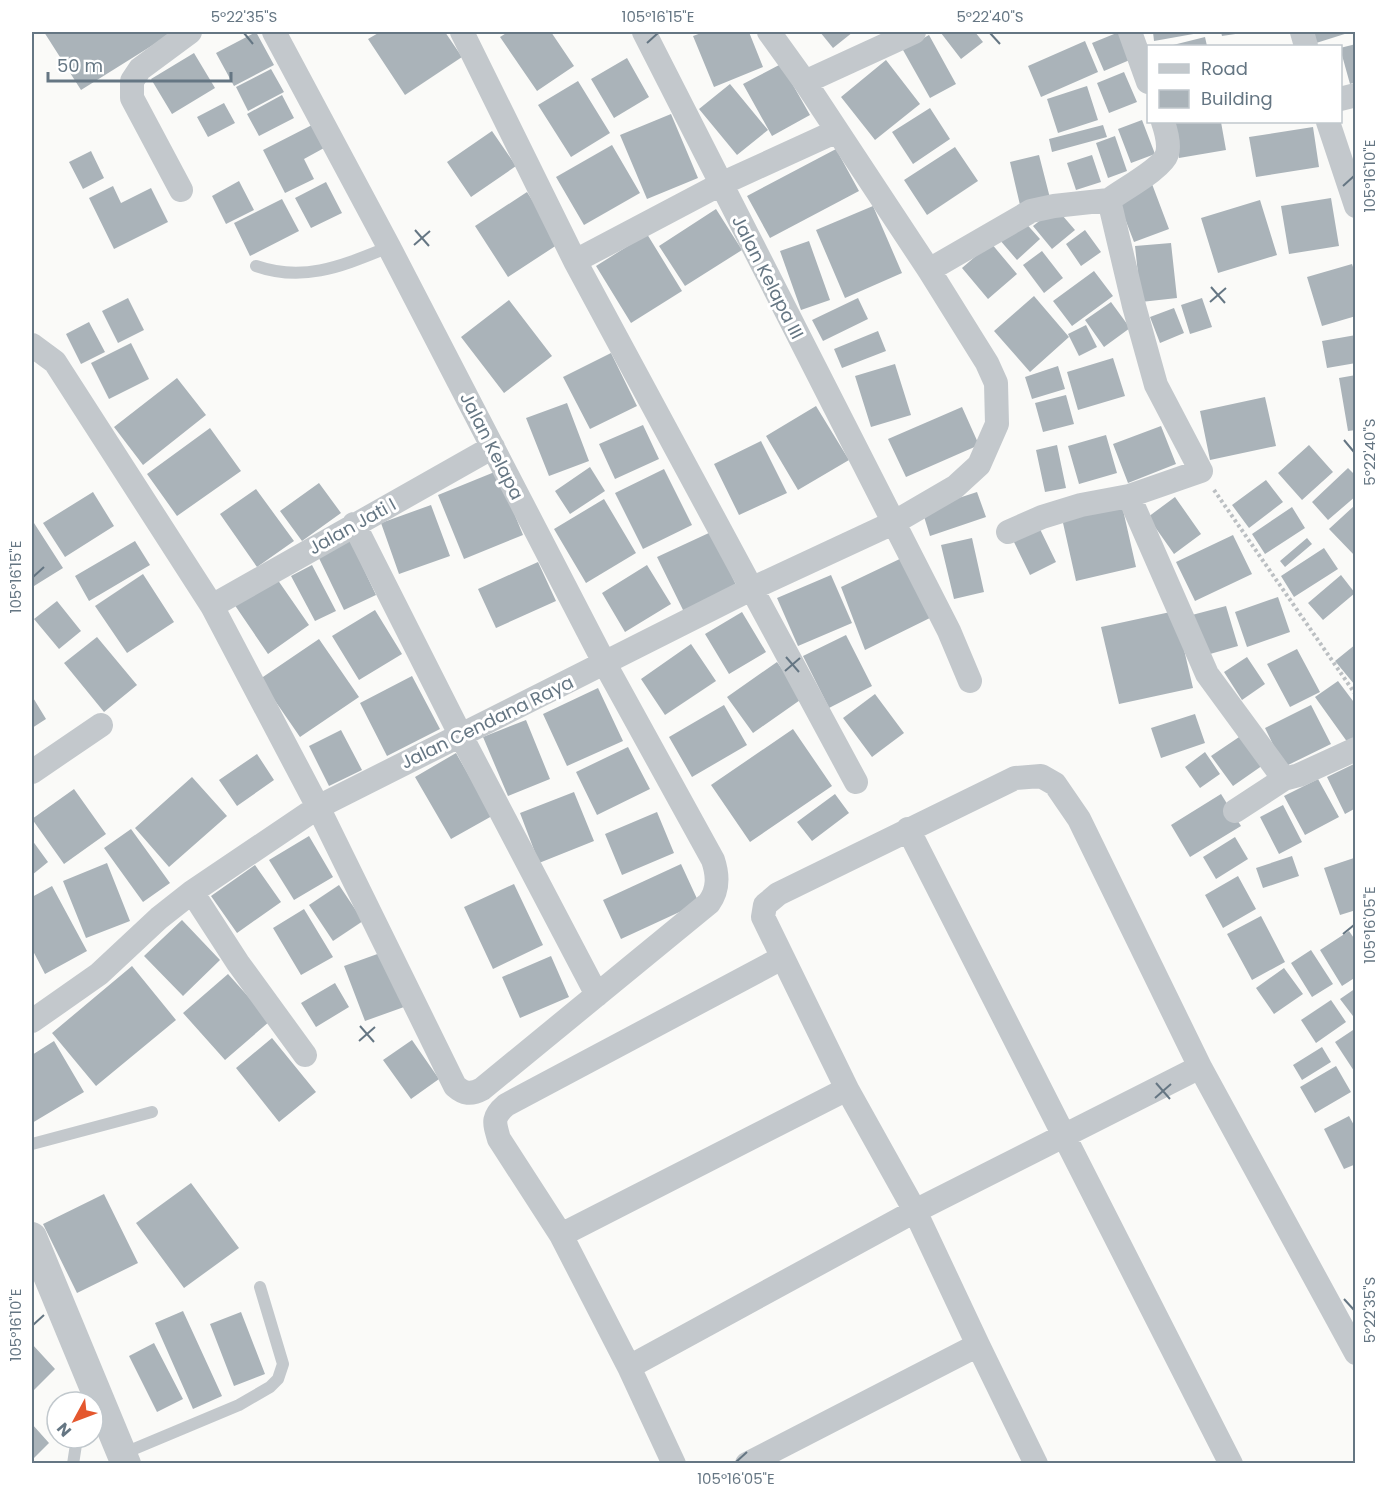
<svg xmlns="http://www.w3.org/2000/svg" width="1387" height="1495" viewBox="0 0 1387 1495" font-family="Poppins,sans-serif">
<rect width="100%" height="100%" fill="#fafaf8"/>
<!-- building -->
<path fill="#aab3b9" d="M44,32h123l2,3 -88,55z
M256,32l18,33 -40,21 -18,-33z
M380,32h65l17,25 -57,38 -37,-56z
M508,32h43l23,34 -37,25 -37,-54z
M704,32h45l14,35 -49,20 -21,-51z
M820,32h33l-20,16z
M943,32h32l8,10 -22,17 -20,-26z
M1119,32l13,27 -28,12 -12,-28z
M1153,32h46v1l-45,8z
M1221,32h21v1l-20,3z
M1310,32h41l-38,12z
M929,35l27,49 -26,14 -27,-48z
M1205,37l2,9h-38z
M1085,41l13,31 -57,25 -13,-31z
M1356,44v38l-6,2 -10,-36z
M194,53l21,35 -43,26 -21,-35z
M627,58l22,39 -35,21 -23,-39z
M886,60l34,44 -45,36 -34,-43z
M781,64l29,51 -38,21 -29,-52z
M271,69l13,23 -36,19 -12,-24z
M1124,72l13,30 -28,11 -12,-30z
M578,81l32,52 -39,24 -33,-52z
M730,84l38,46 -31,25 -38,-46z
M1087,86l11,34 -40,13 -11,-34z
M282,95l12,23 -35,18 -12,-22z
M224,103l11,20 -27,14 -11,-20z
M930,108l20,31 -37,25 -21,-32z
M671,114l27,64 -51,21 -27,-64z
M1142,120l13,34 -24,9 -13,-34z
M1173,122h48l5,28 -47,8z
M312,125l12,23 -20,11 10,20 -29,14 -22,-43z
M1103,125l4,12 -55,15 -3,-13z
M1313,127l6,40 -63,10 -7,-40z
M492,131l24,35 -45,31 -24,-35z
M1115,136l12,35 -19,7 -12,-35z
M612,145l28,48 -56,32 -28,-48z
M955,147l23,34 -51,34 -23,-35z
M836,149l23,42 -89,47 -23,-42z
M91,151l13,27 -21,11 -14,-27z
M1039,155l11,43 -30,7 -10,-43z
M1092,155l9,27 -25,8 -9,-27z
M239,181l15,29 -28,14 -14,-28z
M326,182l16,31 -31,15 -16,-30z
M1152,184l17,45 -35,13 -17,-44z
M113,186l8,17 30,-15 17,34 -54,27 -25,-51z
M527,192l33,51 -52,34 -33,-51z
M1331,198l8,48 -50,8 -8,-48z
M282,199l17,32 -49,25 -16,-33z
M1260,200l17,55 -59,18 -17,-55z
M873,206l29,67 -57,25 -29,-68z
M1056,208l19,22 -23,19 -19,-23z
M716,209l26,41 -57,36 -26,-40z
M1022,219l18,20 -23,21 -18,-21z
M1085,230l16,22 -20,14 -15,-22z
M647,234l35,57 -51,32 -35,-57z
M809,241l21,59 -29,10 -21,-59z
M991,243l26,31 -29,25 -26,-31z
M1171,243l6,55 -36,4 -6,-56z
M1042,251l21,27 -19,15 -21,-28z
M1352,264l4,12v40l-34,10 -15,-49z
M1094,271l19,25 -41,30 -19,-25z
M1034,296l35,41 -39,35 -36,-41z
M128,298l16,32 -26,13 -16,-32z
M858,298l10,21 -45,22 -11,-21z
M1202,298l10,29 -22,7 -9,-29z
M509,300l43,56 -48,37 -43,-56z
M1111,302l19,26 -26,19 -19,-27z
M1174,308l10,25 -24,10 -10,-26z
M89,322l16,30 -24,12 -15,-30z
M1086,325l11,22 -18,9 -11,-22z
M878,331l8,20 -44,17 -8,-19z
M1356,335v28l-29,5 -5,-27z
M131,343l18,36 -40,20 -18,-36z
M611,353l26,53 -47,23 -27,-52z
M1113,358l12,38 -47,14 -11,-38z
M895,364l16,51 -40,12 -16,-51z
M1058,366l7,23 -33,10 -7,-22z
M1356,375v55l-8,1 -9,-53z
M177,378l29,37 -63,50 -29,-38z
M1066,395l8,29 -31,8 -8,-29z
M1265,397l11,49 -66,14 -10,-49z
M567,403l22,58 -40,15 -23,-58z
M816,406l33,54 -51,30 -32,-54z
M962,407l17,38 -73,32 -18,-38z
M643,425l16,34 -44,20 -16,-35z
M1161,426l15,38 -48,19 -15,-39z
M210,428l31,43 -64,45 -30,-42z
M1106,435l11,38 -38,11 -11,-38z
M761,441l26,52 -48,22 -25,-51z
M1057,445l9,43 -21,4 -9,-42z
M1309,445l24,27 -31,28 -24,-27z
M590,467l15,24 -35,23 -15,-23z
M1348,468l8,8v20l-28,24 -16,-18z
M664,469l28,56 -49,24 -28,-56z
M497,471l26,64 -59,24 -26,-64z
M1266,480l17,22 -34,26 -17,-23z
M319,483l22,30 -39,28 -22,-30z
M256,489l38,52 -37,26 -37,-53z
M93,492l21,34 -49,31 -22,-34z
M977,492l9,25 -56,19 -8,-26z
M1175,497l26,37 -27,20 -26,-37z
M604,499l32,54 -50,30 -32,-54z
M1121,501l15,66 -60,14 -15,-67z
M431,505l19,51 -51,18 -18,-51z
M1354,506l2,2v49l-27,-28z
M1292,507l13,21 -40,26 -13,-20z
M34,523l29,45 -29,18 -2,-3v-58z
M1039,527l17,35 -26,13 -17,-35z
M711,532l26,55 -53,25 -27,-55z
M1233,535l19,39 -57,27 -19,-39z
M349,538l27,57 -32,15 -27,-56z
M972,538l12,54 -30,7 -13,-54z
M1307,538l5,6 -27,23 -5,-6z
M135,541l15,24 -61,36 -14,-25z
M1324,548l14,21 -44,28 -13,-21z
M906,556l30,59 -71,35 -24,-63z
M538,562l18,39 -60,27 -18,-39z
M312,565l24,46 -21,10 -24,-45z
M647,565l24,39 -46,28 -23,-39z
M143,574l31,48 -47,31 -32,-47z
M831,575l21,48 -54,23 -21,-48z
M1341,575l14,18 -32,27 -15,-17z
M275,576l34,49 -41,29 -34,-50z
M1278,597l12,35 -43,15 -12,-35z
M57,601l24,30 -22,18 -25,-30z
M1226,606l12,40 -35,10 -11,-41z
M375,610l27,44 -43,26 -27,-44z
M1175,611l18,77 -74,16 -18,-77z
M742,612l24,40 -37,22 -24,-40z
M846,635l26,51 -43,22 -26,-52z
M97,637l40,48 -33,27 -40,-49z
M319,639l40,58 -59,40 -40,-58z
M691,644l25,37 -51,34 -24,-36z
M1356,644v39l-2,1 -19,-23z
M1297,649l23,43 -30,15 -23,-43z
M1247,657l18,27 -23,16 -18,-28z
M777,662l26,36 -50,35 -26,-36z
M412,676l28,53 -53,27 -27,-53z
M1338,681l18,24v32l-8,6 -33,-46z
M598,688l25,53 -56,25 -24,-52z
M875,694l29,39 -32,24 -29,-39z
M32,696l14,23 -14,9z
M724,705l23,40 -55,32 -23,-40z
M1311,705l20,39 -47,23 -19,-39z
M1195,714l10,29 -44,15 -10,-30z
M526,720l24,59 -42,17 -25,-59z
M793,729l39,57 -82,56 -39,-57z
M341,730l21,40 -33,16 -20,-40z
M1245,733l21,30 -33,23 -22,-30z
M628,747l22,42 -53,26 -21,-43z
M1205,752l15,22 -20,14 -15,-21z
M456,753l36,63 -41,23 -36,-62z
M257,754l17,26 -37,26 -18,-26z
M1356,763v45l-11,6 -18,-37z
M192,777l35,39 -58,51 -34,-39z
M1318,779l21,38 -34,18 -21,-39z
M74,789l32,45 -42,30 -32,-45z
M574,792l20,49 -55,22 -19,-50z
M835,794l14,19 -37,28 -15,-19z
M1221,794l20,32 -51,31 -19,-32z
M1283,805l19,37 -23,12 -19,-37z
M657,812l17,41 -52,22 -17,-41z
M131,829l39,54 -27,19 -39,-54z
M309,836l24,41 -39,23 -25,-40z
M1235,837l13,22 -32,20 -13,-22z
M32,840l16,22 -16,13z
M1292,856l7,20 -36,12 -7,-20z
M1354,858l2,5v47l-16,5 -16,-47z
M107,863l23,58 -44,17 -23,-57z
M681,864l18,39 -78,36 -18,-39z
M255,865l26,37 -44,31 -26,-37z
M1238,876l18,33 -33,19 -18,-33z
M514,884l29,61 -50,24 -29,-62z
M339,885l24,36 -30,20 -24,-36z
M52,886l35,65 -42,23 -13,-25v-52z
M304,909l29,48 -32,18 -28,-47z
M1261,916l24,46 -33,18 -25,-46z
M182,920l38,40 -37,36 -39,-40z
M1349,931l7,10v36l-14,9 -22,-36z
M1311,950l22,34 -21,13 -21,-34z
M383,952l21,55 -39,14 -21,-55z
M551,956l18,41 -49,21 -18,-41z
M132,966l44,54 -80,66 -44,-53z
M1284,968l19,26 -29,20 -18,-26z
M228,974l42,47 -45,39 -42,-47z
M335,983l14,24 -33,20 -15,-24z
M1356,988v32l-16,-21z
M1331,1000l15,22 -30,21 -15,-23z
M1356,1028v46l-21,-32z
M272,1038l44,54 -37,30 -43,-54z
M412,1040l27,39 -28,20 -28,-39z
M54,1041l30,51 -52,31v-68z
M1322,1047l9,15 -29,18 -9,-15z
M1336,1066l15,26 -36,21 -15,-26z
M1349,1116l7,13v35l-12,5 -20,-40z
M191,1183l48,65 -55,40 -48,-65z
M104,1194l34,69 -61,30 -34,-69z
M183,1311l39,85 -29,13 -38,-86z
M241,1312l24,62 -31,12 -24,-62z
M154,1343l29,56 -26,13 -28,-56z
M32,1344l23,25 -23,23z
M32,1424l17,19 -17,17z"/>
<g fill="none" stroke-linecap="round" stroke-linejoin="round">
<!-- path -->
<path stroke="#bbbfc2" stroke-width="4" stroke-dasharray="3 3" stroke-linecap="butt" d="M1214,490l142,205"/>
<!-- service -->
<path stroke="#c3c8cc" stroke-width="12" d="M256,266c49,17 88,-1 133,-19
M32,1144l120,-32
M122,1454l117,-49 31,-18 8,-8 5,-15 -23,-77
M73,1464l4,-26"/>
<!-- minor -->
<path stroke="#c3c8cc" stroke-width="24" d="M462,32l113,229 281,521
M644,32l305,599 21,50
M1130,32l18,50
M1302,32l4,14
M805,82l109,-50
M1340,99l16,-4
M1328,122l28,84
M181,190l-49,-92v-17l8,-12 50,-37
M1109,200c13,-10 54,-32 58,-46 3,-10 -1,-23 -4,-32
M575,261l146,-77 116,-53
M929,270l102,-59 23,-5 55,-6
M32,345l23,17 157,244 106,201 137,279c9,8 16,9 27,3l227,-186c10,-14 9,-28 4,-43l-108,-196 -216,-417 -115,-215
M1129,496l78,178 77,105 15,-4 57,-26
M354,524l106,210 137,261
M1008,532l34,-15 39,-12 48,-9 72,-25 -45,-86 -22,-79 -25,-106
M212,606l281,-159
M32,772l69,-47
M1235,811l49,-32
M908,829l323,635
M192,892l46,71 67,92
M32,1021l67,-47 60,-56 33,-26 126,-85 433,-218 142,-66 62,-36 24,-22 18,-41 -1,-41 -9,-20 -58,-93 -124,-188 -36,-50
M561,1235l286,-146
M629,1367l286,-156 285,-144
M674,1464l-45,-97 -68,-132 -62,-96c-5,-17 -7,-22 7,-34l276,-147
M747,1464l231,-119
M1036,1464l-58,-119 -63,-134 -68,-122 -84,-172 2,-12 13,-11 237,-116 26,-2 14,8 24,35 121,248 156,286"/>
<!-- tertiary -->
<path stroke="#c3c8cc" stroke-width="30" d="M32,1237l94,227"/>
</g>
<!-- ticks -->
<path fill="none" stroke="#657683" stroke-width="2" d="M244,33l9,11M990,33l10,11M647,43l11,-10M1343,186l11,-10M415,230l14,16M414,245l16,-14M1211,287l14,16M1210,302l16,-14M1344,440l10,12M33,577l11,-10M786,657l13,15M785,671l15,-13M1343,934l11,-9M360,1026l14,16M359,1041l16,-14M1156,1083l14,16M1155,1098l16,-14M1344,1299l10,11M33,1325l11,-10M736,1462l11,-10"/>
<g text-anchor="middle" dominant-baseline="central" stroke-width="6" stroke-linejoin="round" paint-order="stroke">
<!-- street labels -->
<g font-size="18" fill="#657683" stroke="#fff">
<text transform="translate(768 277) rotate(63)">Jalan Kelapa III</text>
<text transform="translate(492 446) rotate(63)">Jalan Kelapa</text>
<text transform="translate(352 526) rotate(-29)">Jalan Jati I</text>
<text transform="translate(487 722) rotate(-26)">Jalan Cendana Raya</text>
</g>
</g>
<!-- border -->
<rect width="1387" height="1495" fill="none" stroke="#ffffff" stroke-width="66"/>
<!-- legend -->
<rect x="1147" y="45" width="195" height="78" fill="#ffffff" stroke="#c1c8cd" stroke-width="1.5"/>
<rect x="1159" y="64" width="30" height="9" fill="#c3c8cc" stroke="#c1c8cd" stroke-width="1.5"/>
<text x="1201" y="75" font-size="18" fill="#657683">Road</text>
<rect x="1159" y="90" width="30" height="18" fill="#aab3b9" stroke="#c1c8cd" stroke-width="1.5"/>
<text x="1201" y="105" font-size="18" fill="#657683">Building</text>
<!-- north arrow -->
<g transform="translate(75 1420) rotate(229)"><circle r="28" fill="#ffffff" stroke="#c1c8cd" stroke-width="1.5"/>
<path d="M0-4.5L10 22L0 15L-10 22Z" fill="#e4572e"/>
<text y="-9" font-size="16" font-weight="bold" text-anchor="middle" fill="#657683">N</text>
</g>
<!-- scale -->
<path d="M48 72v9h183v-9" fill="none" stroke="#657683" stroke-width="3"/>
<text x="57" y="72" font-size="18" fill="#657683" stroke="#ffffff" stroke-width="4.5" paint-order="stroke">50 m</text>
<rect x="33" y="33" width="1321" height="1429" fill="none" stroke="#657683" stroke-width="2"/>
<g font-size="15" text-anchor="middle" fill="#657683">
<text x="244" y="22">5°22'35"S</text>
<text x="658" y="22">105°16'15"E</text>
<text x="990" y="22">5°22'40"S</text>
<text transform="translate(1370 176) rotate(-90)" y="5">105°16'10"E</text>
<text transform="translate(1370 452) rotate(-90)" y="5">5°22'40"S</text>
<text transform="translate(16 577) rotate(-90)" y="5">105°16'15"E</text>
<text transform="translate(1370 925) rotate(-90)" y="5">105°16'05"E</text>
<text transform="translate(1370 1310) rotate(-90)" y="5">5°22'35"S</text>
<text transform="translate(16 1325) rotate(-90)" y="5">105°16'10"E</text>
<text x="736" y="1484">105°16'05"E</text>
</g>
</svg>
